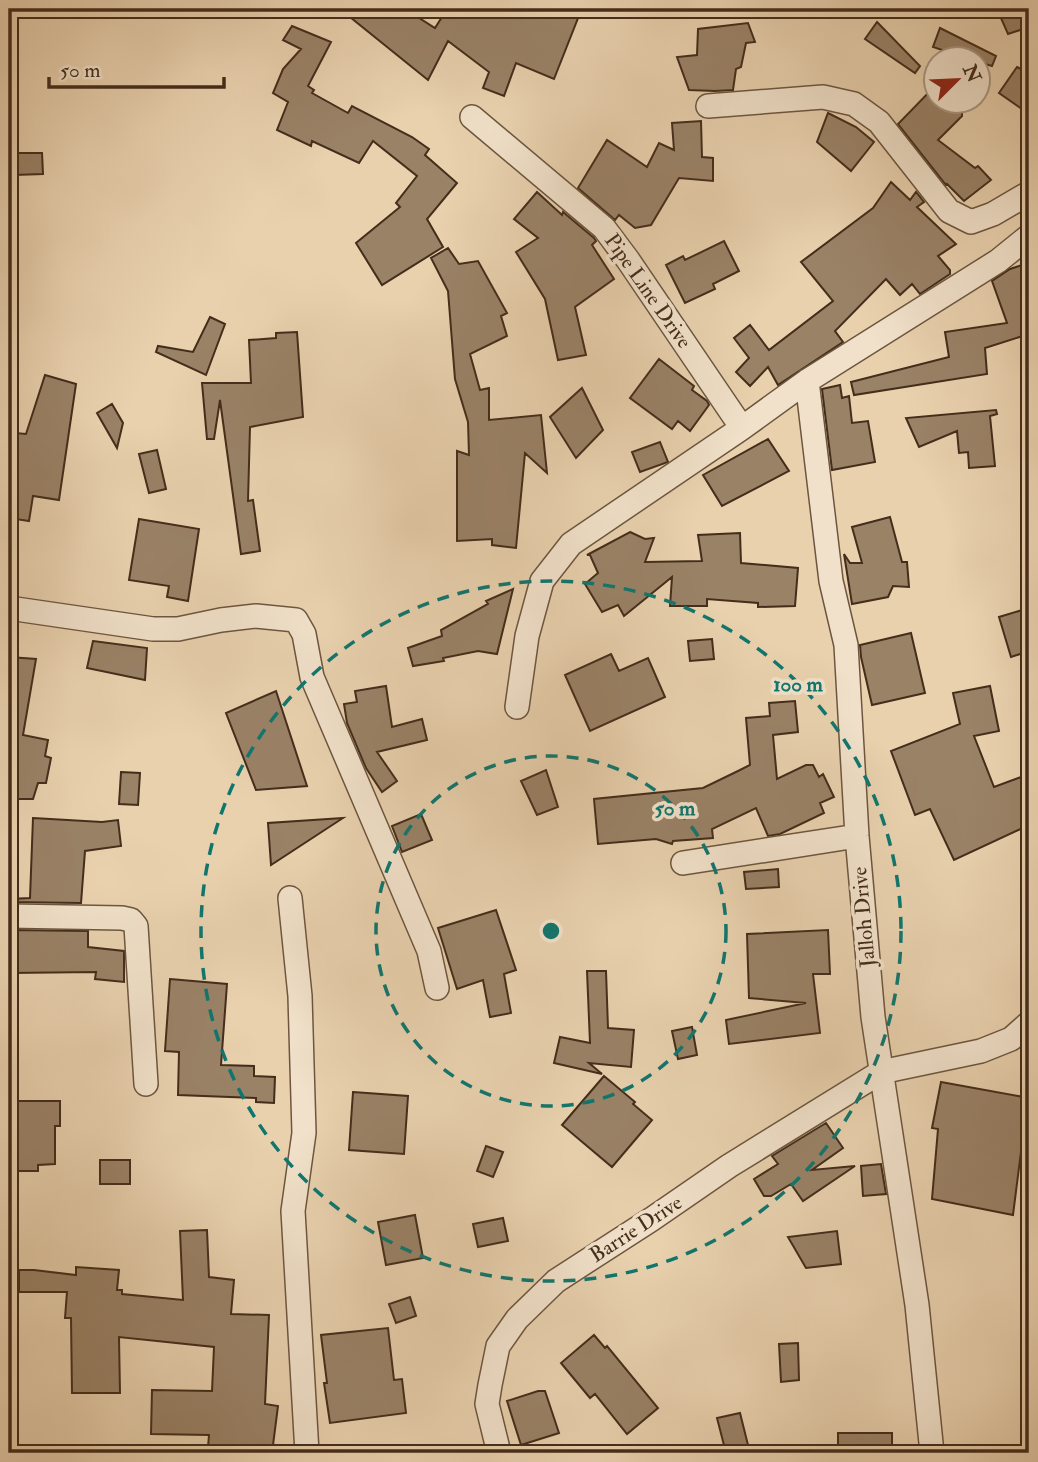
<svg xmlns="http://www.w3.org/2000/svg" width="1038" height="1462" viewBox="0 0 1038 1462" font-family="'IM FELL Double Pica',serif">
<rect width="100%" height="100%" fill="#e9d1ae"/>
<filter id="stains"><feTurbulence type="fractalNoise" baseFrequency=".00286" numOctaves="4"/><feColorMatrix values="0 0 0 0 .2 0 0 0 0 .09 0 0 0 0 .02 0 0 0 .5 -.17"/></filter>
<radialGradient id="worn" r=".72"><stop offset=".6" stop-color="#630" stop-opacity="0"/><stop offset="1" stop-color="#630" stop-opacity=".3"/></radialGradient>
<!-- building -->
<path fill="#9a8267" stroke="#442d1b" stroke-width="2" d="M340,9h65l30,19 12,-19h123l10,4 -26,66 -38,-16 -12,33 -21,-8 6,-16 -41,-31 -20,39z
M997,9h32v18l-21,7z
M877,22l43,44 -5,7 -50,-34z
M748,23l7,19 -9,1 -5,24 -5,2 -3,21 -18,1 -26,-1 -12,-33 20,-2 1,-26z
M292,26l39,16 -23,44 6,4 -2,3 36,20 4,-7 60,31 17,12 -4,6 32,28 -30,36 16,28 -61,38 -26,-42 44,-36 -4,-4 21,-27 -44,-35 -14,22 -47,-22 -1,5 -34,-16 11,-28 -15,-9 10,-24 18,-20 -18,-9z
M940,28l56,28 -4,10 -14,-4v-2h-7l-38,-13z
M1017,67l12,6v41l-30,-21z
M936,85v17h19l7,7v7l-24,24 37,28 3,-2 13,14 -27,21 -17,-17 -1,1 -48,-61z
M828,113l28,14 18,15 -23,29 -34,-29z
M701,121l1,36 11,1v23l-34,-3 -28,47 -16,3 -16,-13 -4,5 -37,-32 29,-48 40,27 12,-24 15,7 -2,-27z
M13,153h29l1,21 -29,1z
M891,182l19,18 6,-8 8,10 -7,5 39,37 -18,12 12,14v4l-30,20 -8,-10 -12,11 -14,-16 -51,52 8,11 -65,43 -10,-18 -18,19 -14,-14 13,-14 -15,-20 16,-13 19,25 64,-49 -32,-39 72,-54z
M537,192l25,23 1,-3 31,26 2,3 -4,4 22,34 -39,28 11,48 -28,5 -13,-61 -29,-47 22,-14 -24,-19z
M724,241l15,30 -26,13 2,5 -30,14 -19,-38 17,-9 2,4z
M448,248l11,16 19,-3 29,52 -6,3 6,20 -37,18 10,36 9,-2v32l52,-5 6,58 -22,-20 -9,95 -24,-3v-6l-35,2v-90l12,4 -1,-33 -13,-43 -7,-88 -17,-33z
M1022,265l7,20v49l-44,14 2,26 -133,21 -3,-13 98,-25 -4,-25 62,-9 -15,-42 18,-12z
M210,317l15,7 -19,51 -50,-23 2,-6 35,6z
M297,332l6,85 -53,10 -2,74 5,-1 7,51 -19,3 -21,-154 -6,39h-7l-5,-56h49l-2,-43 27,-2v-5z
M659,359l35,27 -2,4 15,11 2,4 -19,26 -12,-10 -6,8 -42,-31z
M45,375l31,9 -17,116 -26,-4 -4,25 -20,-3v-35l7,-50 10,1z
M840,385l2,13 7,-2 3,27 16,-2 7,41 -43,8 -10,-81z
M582,388l21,42 -27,28 -26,-41z
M112,404l11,19 -6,25 -20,-35z
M996,410l1,4 -7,2 5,50 -26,2 -1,-16 -9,1 -2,-22 -38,16 -13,-29z
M768,439l21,32 -67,35 -19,-31z
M660,442l8,20 -28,10 -8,-20z
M157,450l9,39 -17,4 -10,-39z
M890,517l12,45h5l2,25 -16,-1 -5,11 -36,7 -8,-50 6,9h12l-10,-36z
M139,519l60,10 -11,72 -21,-4 2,-11 -40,-6z
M630,532l15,7 9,-1 -9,24 57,-1 -4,-26 42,-2 1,30 57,5 -3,38 -37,1v-4l-51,-4v7h-37l2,-29 -48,39 -6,-11 -16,7 -17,-28 13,-11 -8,-18h-3z
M513,589l-16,65 -19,-3 -35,7 1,3 -31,5 -5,-18 34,-12 -1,-6 47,-26 -2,-3z
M1029,608v43l-18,6 -12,-40z
M911,633l14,60 -53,12 -11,-48 -1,-12z
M712,639l2,20 -24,2 -2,-20z
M93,641l54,7 -2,32 -58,-12z
M611,654l8,17 29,-13 17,39 -75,34 -25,-56z
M9,657l27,2 -13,76 25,5 -3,16 6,2 -5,25h-8l-5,16h-24z
M386,686l6,41 30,-8 5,21 -50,12 20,29 -15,11 -16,-24 -19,-45 -3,-19 13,-2 -2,-11z
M990,686l9,45 -25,5 20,51 35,-13v51l-75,35 -24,-51 -15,6 -24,-64 69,-27 -7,-31z
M276,691l31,95 -51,4 -30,-77z
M795,701l3,31 -25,3 4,44 29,-14h7l6,12 4,-3 11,23 -14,6 4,10 -44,21 -12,2 -12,-28 -44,21 1,9 -40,3 -1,3 -16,-5 -58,5 -4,-45 109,-11 35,-17 12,-6 -4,-47 24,-2 -1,-13z
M546,770l12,37 -21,8 -16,-34z
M121,772l19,1 -2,32 -19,-1z
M421,814l11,26 -30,12 -10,-26z
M33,818l69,4 16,-2 3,26 -36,5 -4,52 -72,-1v-3l21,-1z
M343,818l-72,47 -3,-42z
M778,869l1,18 -33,2 -2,-17z
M496,910l20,60 -12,4 7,39 -21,4 -7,-37 -26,9 -19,-61z
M9,930l79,1v16l36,4v31l-29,-3 1,-7 -87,1z
M828,930l2,44h-17l7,59 -91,11 -3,-24 80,-17 -57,-5 -2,-64z
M587,971h19l2,57 26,2 -3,37 -42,-4 13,11 -48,-11 6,-26 30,6z
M170,979l57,5 -6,81 33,1v10l21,1 -1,26 -18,-1v-4l-78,-3 1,-43 -14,-1z
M692,1027l5,28 -19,4 -6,-28z
M604,1076l31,26 -2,2 19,16 -40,47 -50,-42z
M941,1082l88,16v48l-7,-2 -9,71 -81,-16 6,-70 -6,-1z
M353,1092l55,4 -4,58 -55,-4z
M9,1101h51v25h-5v38l-17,1v6h-29z
M826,1123l17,25 -31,22 43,-4 -52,35 -12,-17 -20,12h-7l-10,-17 24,-15 -6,-8z
M486,1146l17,6 -10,25 -16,-6z
M100,1160h30v24h-30z
M881,1164l5,30 -23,2 -2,-30z
M415,1215l8,43 -37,7 -8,-43z
M503,1218l5,23 -30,6 -5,-23z
M207,1230l2,47 25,3 -3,34 38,1 -4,89 13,2 -6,47h-22l-42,-6 1,-12 -58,-1 1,-44 60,1 2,-44 -95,-10 1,56h-48l-1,-75h-6l2,-26h-48v-22h15l42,5v-8l43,3 -2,20h5v4l61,6 -3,-69z
M837,1231l4,33 -35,4 -18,-31z
M410,1297l6,19 -20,7 -7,-19z
M388,1328l6,52 8,-1 4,34 -76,10 -6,-40h3l-6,-48z
M594,1335l11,13 2,-2 51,62 -31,26 -32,-40 -5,4 -29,-35z
M798,1343l1,37 -18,2 -2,-38z
M538,1391h7l14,42 -38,12 -14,-44z
M740,1413l10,40h-24l-9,-35z
M838,1433h54v20h-54z"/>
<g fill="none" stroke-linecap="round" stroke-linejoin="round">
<defs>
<path id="street" d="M708,106l115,-9 31,7 25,18 70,89 22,11 22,-8 36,-21
M472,117l132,111 24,32 114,168
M807,381l24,200 15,64 11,191 16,181 44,288 15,148
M9,608l144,21h25l43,-9 35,-4 40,4 8,14 8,43 117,274 8,37
M517,707l10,-71 15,-55 29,-37 171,-116 65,-47 191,-120 31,-25
M683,863l174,-27
M290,898l10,98 4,137 -11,78 14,242
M9,916l113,2 9,2 5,6 10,158
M499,1453l-12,-49 3,-19 8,-39 19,-27 39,-38 96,-62 77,-53 152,-94 100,-21 30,-12 18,-16"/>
</defs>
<!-- street casing -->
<use href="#street" stroke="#6d5640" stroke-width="26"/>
<!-- street -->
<use href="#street" stroke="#f1e1ca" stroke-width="23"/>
</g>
<!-- distance rings -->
<g fill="none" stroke="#0f766e" stroke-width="3.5" stroke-dasharray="12 9">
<circle cx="551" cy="931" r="175"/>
<circle cx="551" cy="931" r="350"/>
</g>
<g text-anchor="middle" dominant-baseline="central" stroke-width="7" stroke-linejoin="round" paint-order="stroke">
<!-- street labels -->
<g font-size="21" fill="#442d1b" stroke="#f1e1ca">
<text transform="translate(648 291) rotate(55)">Pipe Line Drive</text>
<text transform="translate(864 917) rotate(-95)">Jalloh Drive</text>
<text transform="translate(636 1229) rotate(-33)">Barrie Drive</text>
</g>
</g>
<circle cx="551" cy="931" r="10" fill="#0f766e" stroke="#f1e1ca" stroke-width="3.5"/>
<g font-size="21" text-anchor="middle" font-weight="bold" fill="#0f766e" stroke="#f1e1ca" stroke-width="7" stroke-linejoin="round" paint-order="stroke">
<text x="798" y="691">100 m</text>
<text x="675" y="815">50 m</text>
</g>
<!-- margin -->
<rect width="1038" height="1462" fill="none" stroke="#e9d1ae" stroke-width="35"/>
<rect x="10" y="10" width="1017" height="1441" fill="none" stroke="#442d1b" stroke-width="3.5"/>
<rect x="18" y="18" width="1003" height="1427" fill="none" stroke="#442d1b" stroke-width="2"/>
<!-- north arrow -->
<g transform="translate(957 80) rotate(66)"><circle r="33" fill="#f1e1ca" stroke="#ac9984" stroke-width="2"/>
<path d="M0-5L12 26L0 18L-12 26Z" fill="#8f2418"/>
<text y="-10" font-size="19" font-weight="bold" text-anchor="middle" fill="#442d1b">N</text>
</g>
<!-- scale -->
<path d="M49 77v10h175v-10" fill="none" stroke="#442d1b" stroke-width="3.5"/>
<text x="60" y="77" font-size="21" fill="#442d1b" stroke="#f1e1ca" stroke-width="5" paint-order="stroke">50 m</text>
<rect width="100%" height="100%" filter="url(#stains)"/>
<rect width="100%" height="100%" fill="url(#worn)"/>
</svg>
